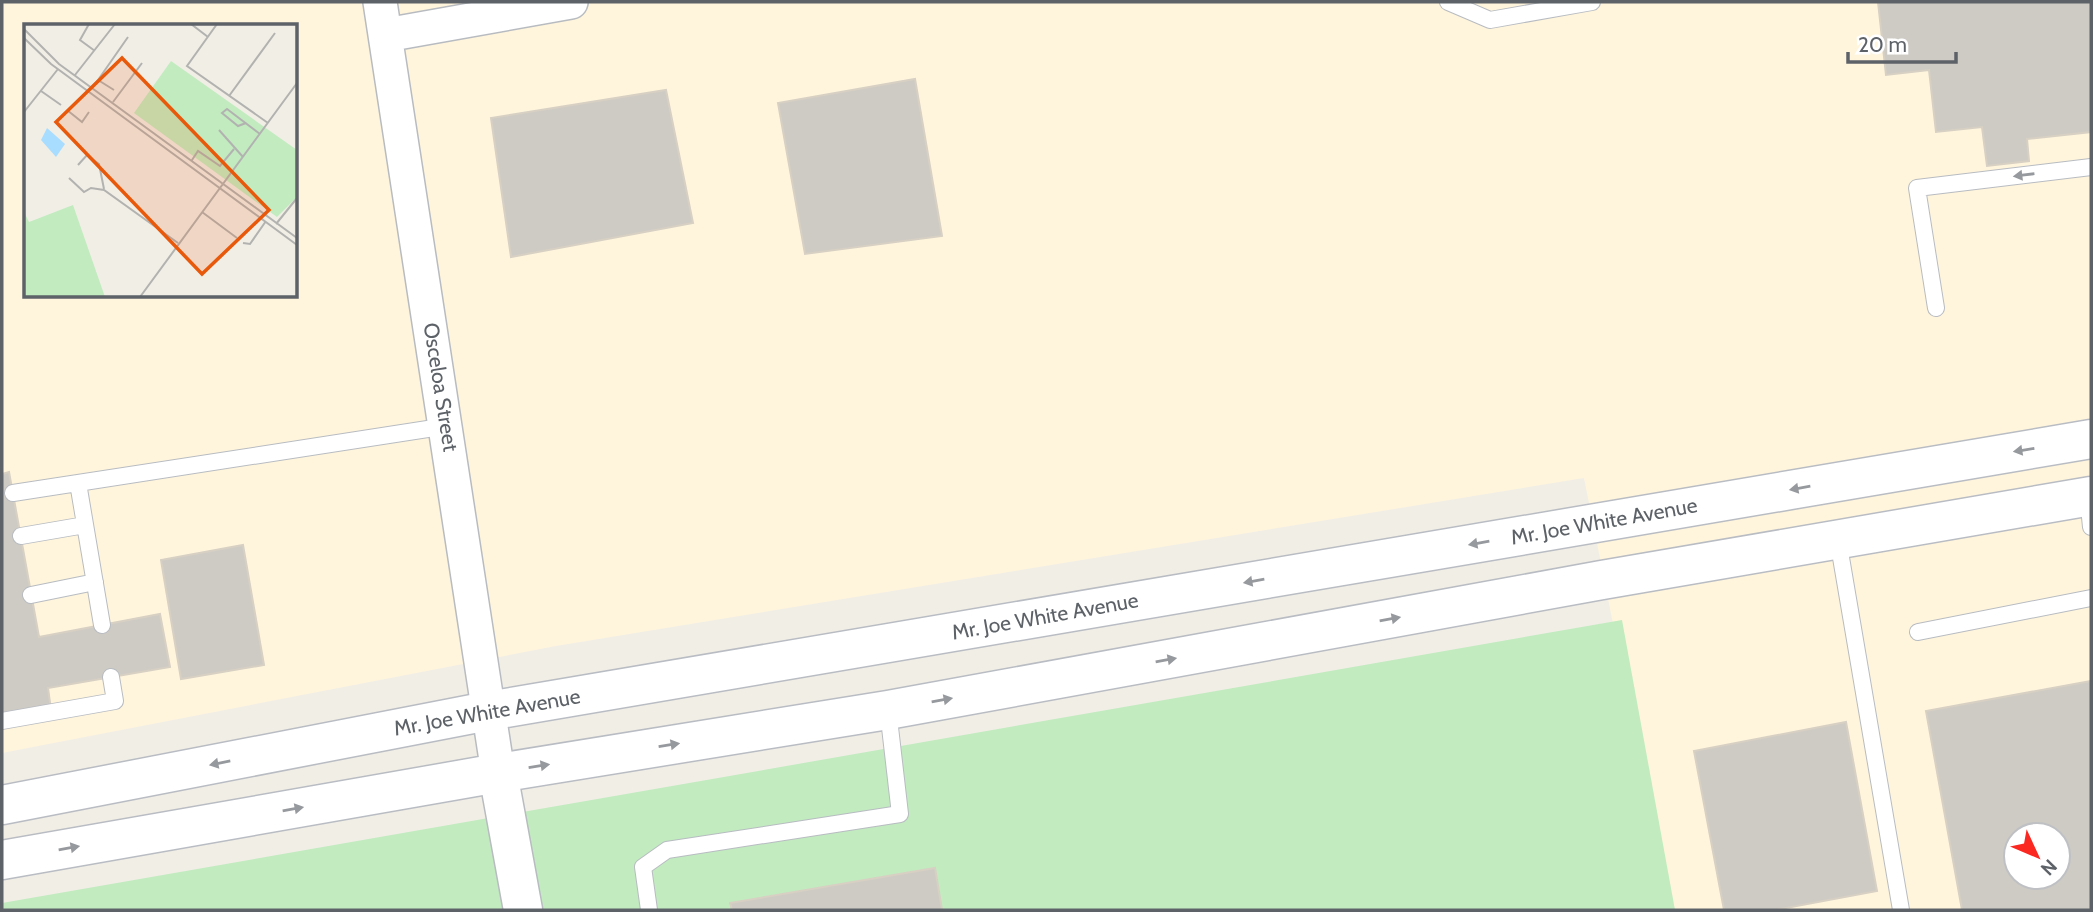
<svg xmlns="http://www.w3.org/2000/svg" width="2093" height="912" viewBox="0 0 2093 912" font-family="Cabin,sans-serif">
<rect width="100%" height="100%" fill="#f1eee6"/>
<!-- commercial -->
<path fill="#fff5dd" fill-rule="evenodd" d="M2,2h2089v908h-421l-86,-432 -1028,168 -554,107zM26,26h270v270h-270zM2016,835h42v42h-42z"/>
<!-- green -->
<path fill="#c2ebc0" d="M1622,620l53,290h-1673v-7z"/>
<!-- building -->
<path fill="#cecbc5" stroke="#d7d0c3" stroke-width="2" fill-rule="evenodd" d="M1878,2h213v130l-64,7 2,22 -42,5 -5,-39 -46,5 -7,-62 -43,5z
M915,79l27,157 -137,18 -27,-151z
M666,90l27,133 -182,34 -20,-139z
M9,472l30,165 121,-23 10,53 -122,21 3,22 -49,9v-245z
M243,545l21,120 -83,14 -20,-119z
M2091,681v229h-129l-36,-199zM2016,835h42v42h-42z
M1846,722l31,169 -102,19h-51l-30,-159z
M935,868l7,42h-210l-2,-7z"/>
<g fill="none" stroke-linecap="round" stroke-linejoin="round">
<defs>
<path id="service" d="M1448,2l42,18 102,-18
M1936,308l-19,-120 174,-21
M78,483l24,142
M13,493l434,-67
M2088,497l3,30
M21,536l64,-11
M1838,540l63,370
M31,595l64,-13
M1918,632l173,-34
M2,721l113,-20 -4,-24
M649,910l-6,-43 24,-17 233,-36 -12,-104"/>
<path id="minor" d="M380,2l118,771
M386,35l185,-33"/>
<path id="tertiary" d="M498,773l25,137"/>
<path id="secondary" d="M2,805l486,-94 1603,-272
M2,860l496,-87 390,-63 714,-130 489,-84"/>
</defs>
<!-- service casing -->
<use href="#service" stroke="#b8bcc1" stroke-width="18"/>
<!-- minor casing -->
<use href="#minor" stroke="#b8bcc1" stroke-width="36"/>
<!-- tertiary casing -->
<use href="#tertiary" stroke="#b8bcc1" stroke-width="41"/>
<!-- secondary casing -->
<use href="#secondary" stroke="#b9bdc3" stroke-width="41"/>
<!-- service -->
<use href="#service" stroke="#fff" stroke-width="16"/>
<!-- minor -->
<use href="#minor" stroke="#fff" stroke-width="33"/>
<!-- tertiary -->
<use href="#tertiary" stroke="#fff" stroke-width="38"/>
<!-- secondary -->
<use href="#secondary" stroke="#fff" stroke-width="38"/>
</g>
<!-- one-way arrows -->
<defs><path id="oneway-solid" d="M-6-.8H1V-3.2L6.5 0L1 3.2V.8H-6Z" transform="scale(1.75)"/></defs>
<g fill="#96999d">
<use href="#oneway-solid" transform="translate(2024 175) rotate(173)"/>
<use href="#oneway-solid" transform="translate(2024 450) rotate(171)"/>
<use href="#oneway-solid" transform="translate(1800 488) rotate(170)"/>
<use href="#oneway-solid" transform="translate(1479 543) rotate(170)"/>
<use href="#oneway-solid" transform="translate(1254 581) rotate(170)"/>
<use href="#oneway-solid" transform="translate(1390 619) rotate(-10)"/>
<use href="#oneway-solid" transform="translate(1166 660) rotate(-10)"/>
<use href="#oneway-solid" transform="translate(942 700) rotate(-10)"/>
<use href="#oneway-solid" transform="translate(669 745) rotate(-9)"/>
<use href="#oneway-solid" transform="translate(220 763) rotate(169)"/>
<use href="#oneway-solid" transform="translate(539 766) rotate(-9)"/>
<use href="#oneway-solid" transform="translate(293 809) rotate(-10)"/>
<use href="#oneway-solid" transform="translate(69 848) rotate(-10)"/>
</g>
<g text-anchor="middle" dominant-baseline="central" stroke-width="7" stroke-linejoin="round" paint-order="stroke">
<!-- street labels -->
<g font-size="21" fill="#5d6268" stroke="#fff">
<text transform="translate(441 387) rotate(81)">Osceloa Street</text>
<text transform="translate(1604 521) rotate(-10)">Mr. Joe White Avenue</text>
<text transform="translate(1045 616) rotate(-10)">Mr. Joe White Avenue</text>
<text transform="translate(487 712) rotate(-10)">Mr. Joe White Avenue</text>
</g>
</g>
<!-- overview -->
<g transform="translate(24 24)">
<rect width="273" height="273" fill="#f1eee6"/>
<path d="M147,37l126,89v47l-20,20 -143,-104zM49,181l32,92h-81v-85l5,10z" fill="#c2ebc0"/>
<path d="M23,104l18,16 -9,13 -15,-17z" fill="#a8ddff"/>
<path fill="none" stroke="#b2b2b0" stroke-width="2" d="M65,0l-9,16 15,11M167,0l17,13M193,0l-30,42 81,57M0,5l35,35 238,174M0,14l27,26 246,181M51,51l40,-51M74,56l30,-43M68,63l6,-7 16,10M17,67l20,14M205,72l46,-63M89,78l29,-39M43,86l15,12 7,-10M0,88l34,-43M222,99l-8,3 -16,-13 5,-4 33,25M195,106l24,27M168,136l6,-9 22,15 14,-17M54,141l9,-10 12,9 5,25M45,154l15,14 7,-4 13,2 74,53M178,188l35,26M252,200l21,-26M219,219l7,1 16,-23M116,273l157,-214"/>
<path fill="#e8590c" fill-opacity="0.15" stroke="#e8590c" stroke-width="3.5" d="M98,34l147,152 -67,64 -146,-152z"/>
<rect width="273" height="273" fill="none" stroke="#5d6268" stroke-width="3.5"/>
</g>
<!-- border -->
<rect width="2093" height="912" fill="none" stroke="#5d6268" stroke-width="7"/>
<!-- north arrow -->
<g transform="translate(2037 856) rotate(134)"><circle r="33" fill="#ffffff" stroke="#bec0c3" stroke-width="2"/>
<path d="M0-5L12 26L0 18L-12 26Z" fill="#fb2822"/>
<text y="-10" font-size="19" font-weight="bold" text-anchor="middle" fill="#5d6268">N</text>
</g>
<!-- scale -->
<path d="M1848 52v10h108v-10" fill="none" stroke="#5d6268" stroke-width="3.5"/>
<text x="1858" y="52" font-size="21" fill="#5d6268" stroke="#ffffff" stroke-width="5" paint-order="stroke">20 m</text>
</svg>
